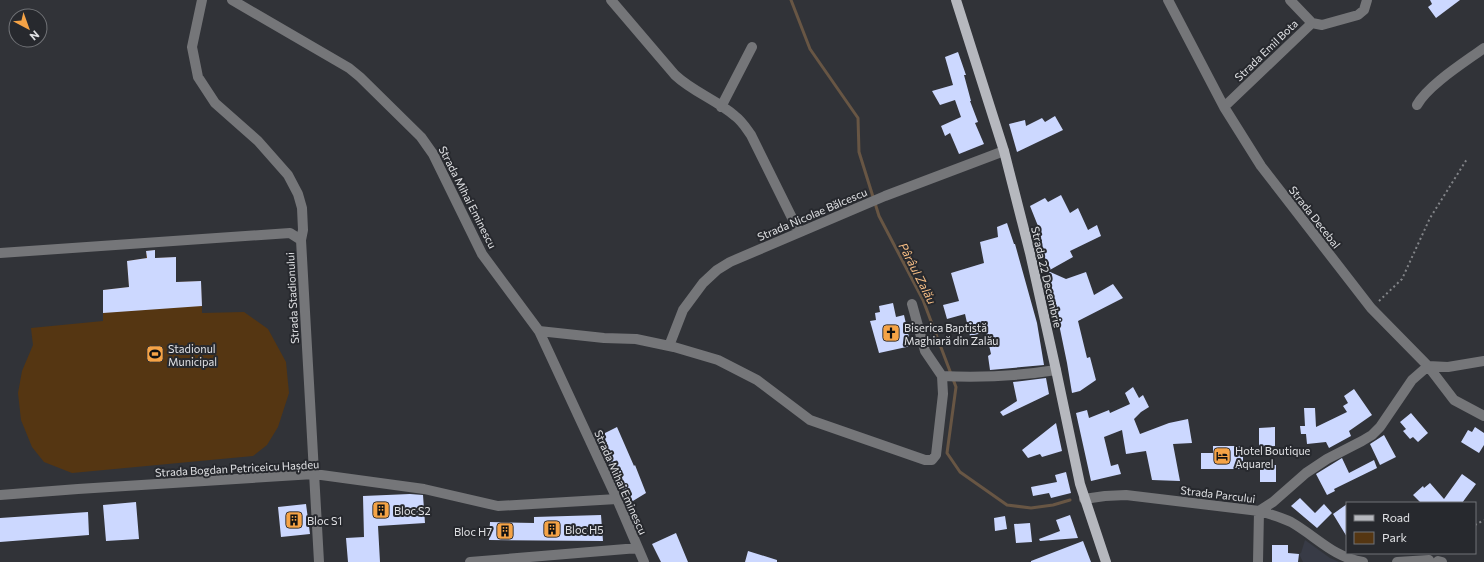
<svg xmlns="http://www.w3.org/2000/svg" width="1484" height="562" viewBox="0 0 1484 562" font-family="Commissioner,sans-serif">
<rect width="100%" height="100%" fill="#313338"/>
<!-- built -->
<path fill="#383b46" d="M1305,540l25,18 9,4h-36l-4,-8 2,-1z"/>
<!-- green -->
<path fill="#553612" d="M155,250v8l21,-1v25l25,-1 1,32 42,-1 24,17 18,33 3,31 -11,34 -11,18 -14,11 -181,17 -28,-11 -12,-15 -11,-27 -3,-27 4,-22 11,-26 -2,-17 72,-7v-31l26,-3 -2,-26 19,-3v-7z"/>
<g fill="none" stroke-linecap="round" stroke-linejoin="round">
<!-- stream -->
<path stroke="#685644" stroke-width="3" d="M791,0l19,49 48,69 1,34 20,64 44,84 33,87 -9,66 13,19 47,33 24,3 22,-3 17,-5"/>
</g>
<!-- building -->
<path fill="#ccd8ff" d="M1430,0h30l-24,18 -8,-11 4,-3z
M958,52l8,23h-2l7,26h-1l8,21 -3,1 9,21 -25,10 -9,-21 -5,3 -4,-10 20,-9 -6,-17 -15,5 -8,-14 21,-6 -8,-28z
M1055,116l8,14 -46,22 -8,-28 16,-4 1,6 16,-8 3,4z
M1061,195l9,18 8,-5 10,22 9,-5 4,11 -31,15 3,6 -25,14 -10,-45 -8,-20 15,-8 3,4z
M1007,223l7,21h1l22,79 7,42 -54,5 -2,-14 3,-2 -5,-22 -16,4 -5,-22 -18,5 -4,-14 16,-4 -8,-28 33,-10 -4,-21 18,-5 -1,-10z
M155,250v8l21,-1v25l25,-1 1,25 -99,7v-23l26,-3 -2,-26 20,-3 -1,-7z
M1048,271l18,8 20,-7 8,23 19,-11 10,14 -45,23 9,37 3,-1 6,23 -16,11 -8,2 -5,-30z
M893,303l3,14 8,-2 7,31 -32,7 -9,-32 6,-1 -1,-7 5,-1 -1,-6z
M1046,378l3,16 -46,22 -3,-4 17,-11 -4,-19z
M1133,387l6,11 4,-3 6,12 -8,5 -7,7 6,15 29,-11 19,-4 4,24 -19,1 7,37 -28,-1 -6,-29 -20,3 -4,-24 -18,7 7,29 7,-2 3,10 -30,7 -15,-68 11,-3 2,8 20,-8 1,3 20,-9 -5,-11z
M1354,389l18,26 -23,16 2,5 -22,12 -3,-6 -19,2 -1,-10h-5l-1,-8h5l-1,-18h11l1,19 31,-15 -4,-6 5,-3 -4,-7z
M1411,413l17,20 -10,9 -5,-5 -3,2 -7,-8 3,-2 -6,-7z
M1056,423l6,28 -20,6 -2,-3 -12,4 -6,-8z
M617,427l17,39 1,-1 11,28 -18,11 -16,-39 -3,1 -10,-30z
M1275,427v19l-16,1v-19z
M1475,427l9,6v12l-5,8 -18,-11 7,-12 4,2z
M1384,435l12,22 -16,8 -10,-21z
M1213,446h30v23h-42v-16h12z
M1342,458l7,15 25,-13 3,8 -43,21 1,2 -8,4 -11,-21z
M1260,465h16v17h-16z
M1066,472l5,21 -20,5 -2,-5 -16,3 -2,-9 26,-5 -2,-7z
M1462,474l14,10 -14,19h-41l-8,-8 10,-9 1,2 6,-5 14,16z
M410,494l13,1 2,28 -47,3 2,36h-32l-2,-24 18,-1 -1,-41z
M1300,498l15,15 9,-9 8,9 -15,15 -26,-22z
M136,502l3,37 -33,2 -3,-36z
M306,504l4,30 -29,3 -3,-30z
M1347,504v33l-14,-23z
M88,512l1,23 -89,7v-24z
M601,515l2,26 -114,-1 1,-18 44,1v-6z
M1070,515l8,23 -38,3 -1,-2 21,-8 -4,-11z
M1005,516l2,13 -12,2 -1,-13z
M1030,523l2,19 -16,1 -2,-19z
M676,533l12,29h-27l-9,-18z
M1083,541l8,21h-60v-1z
M1272,545h16v8l11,1 -1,8h-26z
M748,551l29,9v2h-32z"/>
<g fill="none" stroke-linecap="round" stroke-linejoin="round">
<!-- path -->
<path stroke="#838589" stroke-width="2" stroke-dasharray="2 3" stroke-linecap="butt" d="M1379,301l23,-22 28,-61 37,-59
M1475,525l9,-5"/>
<!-- minor -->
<path stroke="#757679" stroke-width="10" d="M202,0l-10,47 6,30 17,26 43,38 30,34 10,19 4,14 1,22 -2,10
M232,0l117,68 11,9 61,60 12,17 49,100 57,77 78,168 27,63
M611,0l64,75c18,17 42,25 60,41 7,5 11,12 16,19l48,97
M1168,0l56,107 37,59 110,142 57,58 26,34 30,16
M1290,0l22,23
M1312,23l10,2 36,-10 6,-5 3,-10
M1417,105c11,-20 48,-43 67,-57
M721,107l31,-60
M1224,107l88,-84
M0,253l290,-20 11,7 18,322
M539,331l65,7 32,1 38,8 44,13 39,20 53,40 115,40h7l4,-5 7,-61 -1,-18 -17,-25 -13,-47
M669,346l14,-36 20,-27 14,-13 13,-8 155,-66 119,-45
M942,376c39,2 76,0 114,-6
M0,495l78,-6 236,-15 110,15 74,17 119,-7
M1084,499l21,-3 21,-1 133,16 14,-9 33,-29 21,-14 35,-18 10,-6 8,-8 32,-47 16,-14 20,1 36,-6
M1438,561l4,1
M470,562l168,-14
M1258,562l1,-51c11,3 22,6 32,11 26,15 42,35 72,40
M1397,562l32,-2"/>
<!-- major -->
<path stroke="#b6b8be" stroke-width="10" d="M956,0l48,151 26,102 26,117 24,114 26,78"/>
</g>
<!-- icons -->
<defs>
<symbol id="church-square" viewBox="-11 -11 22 22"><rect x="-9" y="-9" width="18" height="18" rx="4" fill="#f5a346" stroke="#27292e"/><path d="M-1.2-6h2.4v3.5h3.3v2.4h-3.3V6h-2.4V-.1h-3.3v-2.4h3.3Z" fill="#111"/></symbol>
<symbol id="stadium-square" viewBox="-11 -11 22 22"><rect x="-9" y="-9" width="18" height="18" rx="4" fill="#f5a346" stroke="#27292e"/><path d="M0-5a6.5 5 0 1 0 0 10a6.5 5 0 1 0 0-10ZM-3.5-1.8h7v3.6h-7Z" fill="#111"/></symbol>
<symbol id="hotel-square" viewBox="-11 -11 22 22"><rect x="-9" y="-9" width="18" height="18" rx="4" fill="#f5a346" stroke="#27292e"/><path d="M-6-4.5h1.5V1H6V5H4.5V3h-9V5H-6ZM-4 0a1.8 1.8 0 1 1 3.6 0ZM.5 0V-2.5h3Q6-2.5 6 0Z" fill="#111"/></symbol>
<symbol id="building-square" viewBox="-11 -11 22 22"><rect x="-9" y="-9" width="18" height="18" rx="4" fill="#f5a346" stroke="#27292e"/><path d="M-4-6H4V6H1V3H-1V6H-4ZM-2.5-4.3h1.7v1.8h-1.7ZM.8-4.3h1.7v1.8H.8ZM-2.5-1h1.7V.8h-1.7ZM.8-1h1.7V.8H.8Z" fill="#111"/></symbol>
</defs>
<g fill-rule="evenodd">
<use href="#church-square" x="881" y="323" width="20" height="20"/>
<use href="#stadium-square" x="145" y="344" width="20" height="20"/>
<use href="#hotel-square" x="1212" y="446" width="20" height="20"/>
<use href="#building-square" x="371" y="500" width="20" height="20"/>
<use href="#building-square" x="284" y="510" width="20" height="20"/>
<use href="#building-square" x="542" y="519" width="20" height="20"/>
<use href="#building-square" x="495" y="521" width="20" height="20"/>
</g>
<g text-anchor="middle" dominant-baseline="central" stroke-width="4" stroke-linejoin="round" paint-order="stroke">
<!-- street labels -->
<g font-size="11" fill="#e0e1e4" stroke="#27292e">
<text transform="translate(1266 50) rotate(-44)">Strada Emil Bota</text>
<text transform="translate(468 197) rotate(63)">Strada Mihai Eminescu</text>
<text transform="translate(812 214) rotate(-23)">Strada Nicolae Bălcescu</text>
<text transform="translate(1315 217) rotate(52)">Strada Decebal</text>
<text transform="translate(1047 277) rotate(77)">Strada 22 Decembrie</text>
<text transform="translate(292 298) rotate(-93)">Strada Stadionului</text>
<text transform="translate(237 468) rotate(-3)">Strada Bogdan Petriceicu Hașdeu</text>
<text transform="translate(621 482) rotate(66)">Strada Mihai Eminescu</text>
<text transform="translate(1218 494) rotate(7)">Strada Parcului</text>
</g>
<!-- poi labels -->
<g font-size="11" fill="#e0e1e4" stroke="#27292e" text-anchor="start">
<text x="904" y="327">Biserica Baptistă<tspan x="904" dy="13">Maghiară din Zalău</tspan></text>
<text x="168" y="348">Stadionul<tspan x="168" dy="13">Municipal</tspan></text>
<text x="1235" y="450">Hotel Boutique<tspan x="1235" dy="13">Aquarel</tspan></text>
<text x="394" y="510">Bloc S2</text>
<text x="307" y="520">Bloc S1</text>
<text x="565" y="529">Bloc H5</text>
<text x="492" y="531" text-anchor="end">Bloc H7</text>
</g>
<!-- water labels -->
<g font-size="12" font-style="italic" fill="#f6bd84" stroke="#27292e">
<text transform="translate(918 273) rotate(63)">Pârâul Zalău</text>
</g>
</g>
<!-- legend -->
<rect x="1346" y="502" width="130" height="52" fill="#27292e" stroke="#717377"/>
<rect x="1354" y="515" width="20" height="6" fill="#b6b8be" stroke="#717377"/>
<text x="1382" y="522" font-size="12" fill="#e0e1e4">Road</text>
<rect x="1354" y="532" width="20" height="12" fill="#553612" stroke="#717377"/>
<text x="1382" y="542" font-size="12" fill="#e0e1e4">Park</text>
<!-- north arrow -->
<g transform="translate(28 28) rotate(139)"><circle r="19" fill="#27292e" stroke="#717377"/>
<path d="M0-3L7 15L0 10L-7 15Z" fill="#f5a346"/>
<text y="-6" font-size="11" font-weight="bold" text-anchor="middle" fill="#e0e1e4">N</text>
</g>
</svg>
